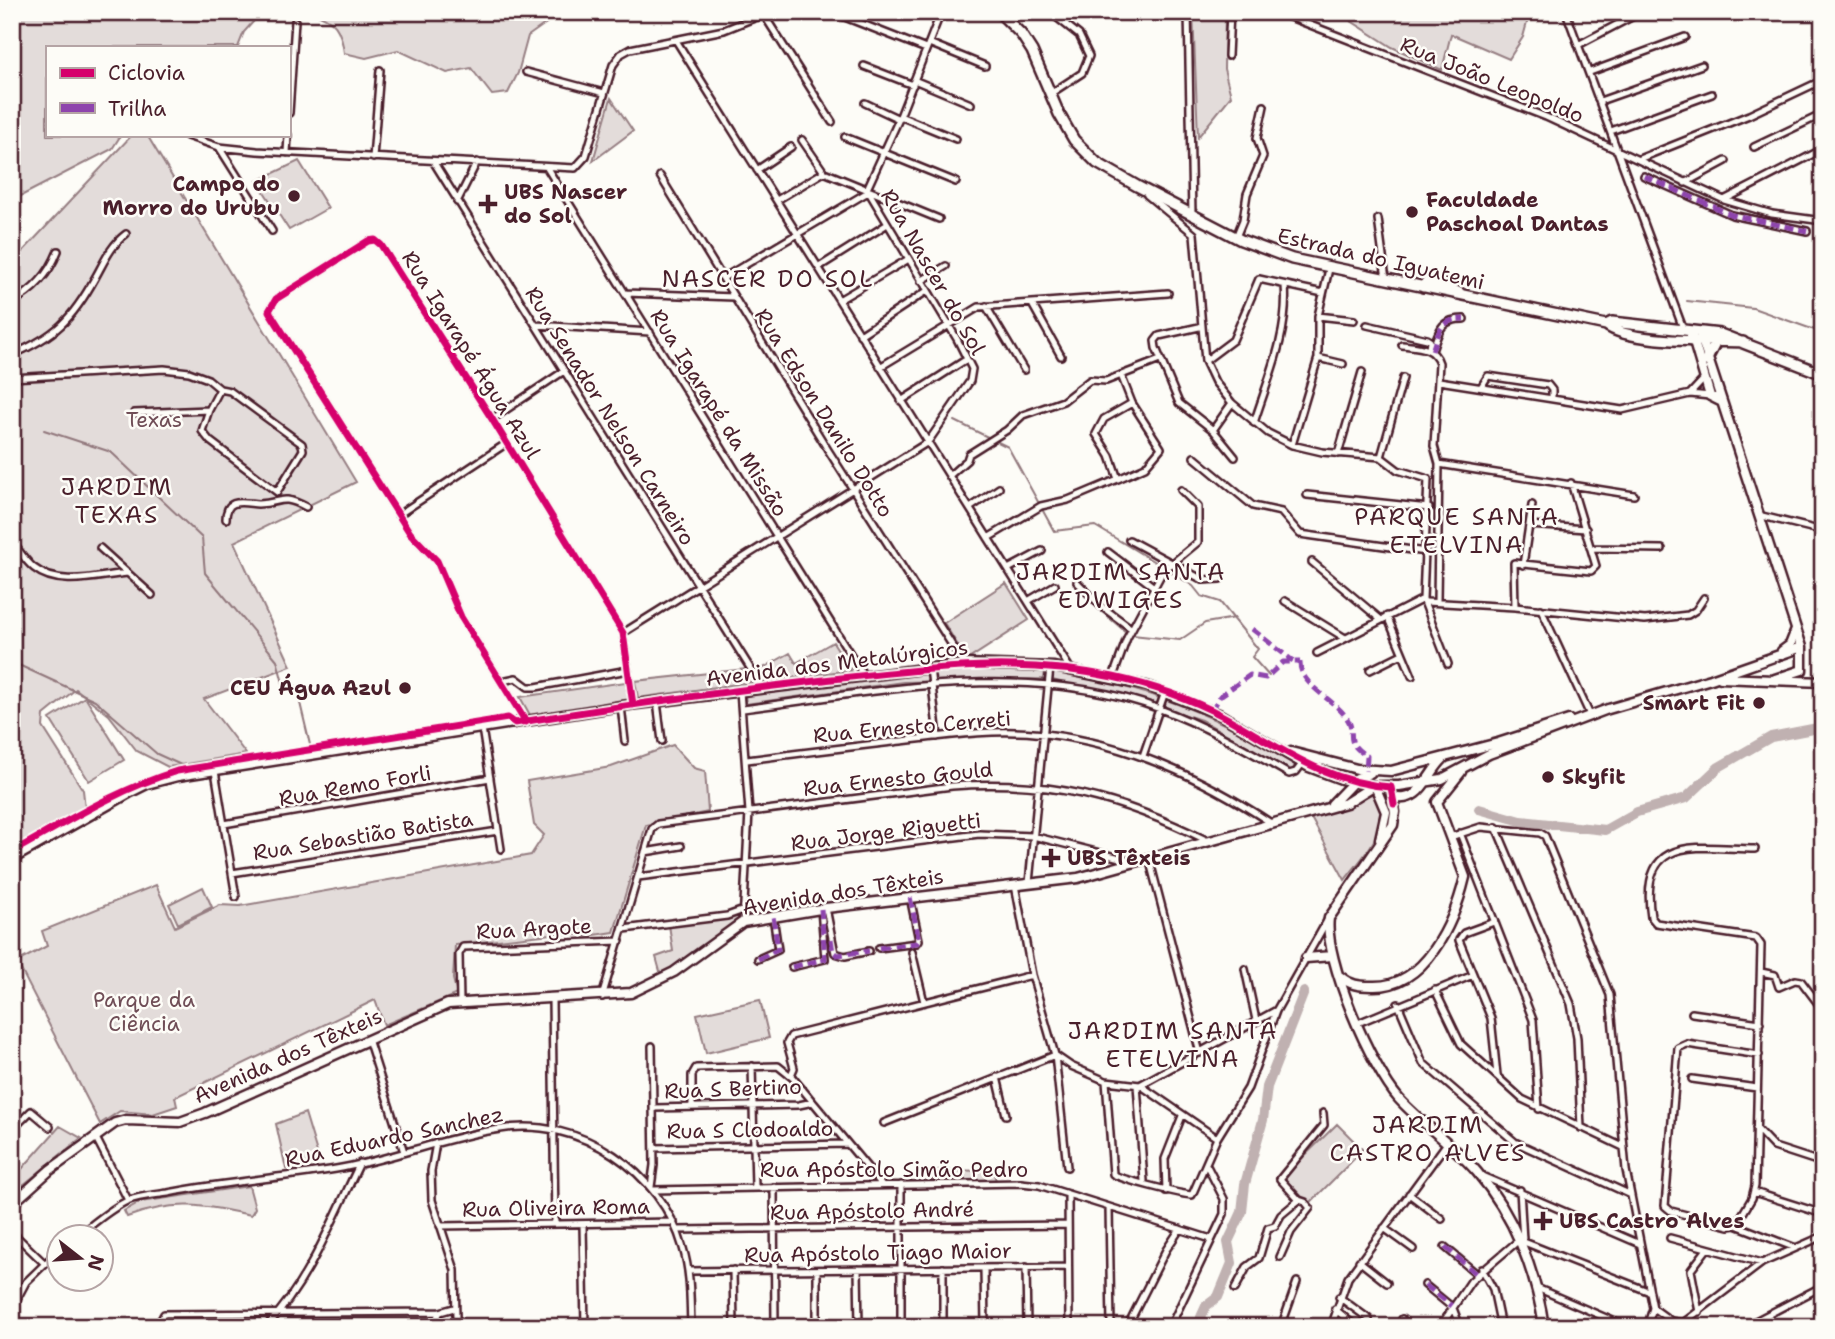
<svg xmlns="http://www.w3.org/2000/svg" width="1835" height="1339" viewBox="0 0 1835 1339" font-family="'Shantell Sans',sans-serif">
<rect width="100%" height="100%" fill="#fdfcf7"/>
<filter id="ink" filterUnits="userSpaceOnUse"><feTurbulence type="fractalNoise" baseFrequency=".0143" numOctaves="2"/><feDisplacementMap in="SourceGraphic" scale="14" xChannelSelector="R" yChannelSelector="G"/><feConvolveMatrix kernelMatrix="1 2 1 2 8 2 1 2 1" color-interpolation-filters="sRGB"/></filter>
<g filter="url(#ink)">
<!-- green -->
<path fill="#e3dcda" stroke="#967e82" stroke-width="2" d="M12,12h250l-18,20 -6,15h-191v88h74l-9,14 -97,50 -3,21z
M311,12h251l-34,24 -10,37 -10,20 -16,2 -21,-27 -24,5 -49,-23 -32,8 -22,-5c-3,-24 -9,-34 -33,-41z
M1193,12h32l-1,57 7,27 -33,41z
M1337,12h193l-7,25 -14,22 -58,-25 -9,36 -50,-23z
M611,98l22,33 -40,30z
M132,135h15l209,347 -122,60 57,124 -87,33 42,55 -78,13 -31,-16 -28,-36 -33,-26 -32,26 -1,12 40,63 2,18 -73,41v-586z
M299,161l29,47 -39,22 -32,-49z
M1006,583l23,37 -62,40 -23,-37z
M833,642l18,28 -87,11 -6,-10 32,-18 6,10z
M976,668l69,3 -1,8 -141,3 -157,22 -1,-9z
M746,669l6,13 -114,16 -3,-17z
M1053,672c95,15 161,42 243,91l-4,8 -91,-51 -58,-19 -91,-21z
M625,682l4,19 -99,14 -10,-18z
M85,697l39,63 -35,21 -39,-62z
M673,745l21,23 11,3 3,41 -62,13 -32,107 -26,4 -28,-3 -105,12 -2,34 4,15 -73,31 -9,-25 -200,97 2,9 -24,8 -33,-3 -20,13 -83,-162 30,-16 -5,-15 114,-46 19,42 45,-22 20,1 291,-51 13,-20 -10,-10 -7,-44 84,-14z
M1372,794l7,3c11,34 -15,58 -34,83l-34,-62z
M203,887l9,20 -34,17 -9,-20z
M740,914l2,6 -81,55 -5,-18 17,-6 -4,-26z
M760,1000l9,38 -63,15 -9,-39z
M305,1113l14,46 -33,10 -10,-45z
M1337,1124l26,26 -54,54 -26,-27z
M60,1126l21,12 -69,56v-14z
M934,1170l59,1 4,12 -66,-2z
M249,1186l6,22 -4,7c-48,-10 -76,-16 -124,2l-3,-6 16,-9z"/>
<g fill="none" stroke-linecap="round" stroke-linejoin="round">
<!-- stream -->
<path stroke="#91777b" stroke-width="2" d="M1687,301l66,7 70,25
M955,421l53,26 46,84 41,-5 68,41
M44,430l67,22 91,86 3,35 72,87 7,27 12,-1 15,63
M1168,570l25,16 8,10 19,6 38,47 -6,8 17,19
M1093,604l34,29
M1132,635l48,5 25,-17 30,-5
M12,662l83,38 62,54 35,16"/>
<!-- river -->
<path stroke="#c0b1b1" stroke-width="10" d="M1479,809l42,12 84,9 32,-18 49,-14 33,-31 52,-30 52,-10
M1205,1327l-4,-10 5,-11 12,-9 14,-34 -4,-21 14,-30 3,-28 18,-64 4,-33 37,-95"/>
<defs>
<path id="street" d="M832,12l94,37
M1188,12l4,203
M1277,12l269,105 178,83 48,14 51,7
M1566,12l118,319
M764,15l68,107
M1065,23l7,-11
M677,42l394,628
M929,43l56,23
M1580,44l61,-32
M1228,56l2,-44
M864,66l49,19
M526,72l78,21
M1590,72l95,-35
M914,80l57,24
M1050,94l32,-21 7,-17 -10,-21 -29,-23
M1600,101l102,-36
M865,103l34,16
M289,113l6,-92
M900,116l56,23
M1611,131l101,-37
M187,136l32,11 38,4 318,17 11,-12 27,-91 8,-11 9,-5 94,-19 45,-18
M845,137l111,45
M802,140l22,32 115,47
M219,147l53,84
M1754,147l69,-33
M287,153l1,-18
M373,158l7,-88
M1639,159l110,-44 74,-35
M433,161l329,526
M547,168l317,508
M757,170l34,-23
M660,176l168,274 136,214
M1644,176l88,39 75,16
M1685,183l41,-22
M1147,195l47,39 11,127 10,21 17,21 36,30 24,12 30,7 59,5 17,13 30,9 -5,120 25,65
M777,200l47,-28
M1724,200l99,-51
M457,202l20,-40
M1378,219l8,60
M1236,237l7,-17 4,-26 16,-38 -6,-18 7,-32
M819,267l67,-42
M723,278l145,-86
M921,281l25,-15
M626,293l108,4
M839,300l68,-40
M12,302c22,-11 37,-28 46,-51
M1032,304l29,52
M986,306l38,64
M1318,316l36,4
M536,325l114,7
M1367,325l60,14 3,2 -1,8
M1199,327l-40,9 -4,5 1,7 23,55 34,27 22,27
M860,335l67,-44
M1402,345c15,2 32,1 37,18l-5,83 5,18 -2,138
M1432,351c7,-20 8,-32 32,-32
M12,355c43,-19 60,-35 83,-77 9,-16 16,-33 31,-44
M1318,358l25,6
M1205,361l28,-21 26,-61 64,14
M880,367l99,-60 189,-14
M12,378l152,-9 25,3 19,7 12,10 -11,21 -75,3
M1439,381l183,29 68,-16 20,2
M1481,387l7,-11 60,9 4,5v8
M1690,394l14,-15
M901,401l66,-42
M209,410l-7,21 8,10 67,51 26,-42 -1,-6 -72,-53 -10,-2
M492,419l72,-48
M1254,423c14,-44 35,-90 31,-137
M1213,430l19,-27
M1292,445l26,-87v-42l11,-47
M1338,454l24,-82
M1194,457l59,49 28,6 19,22 126,18
M1381,457l22,-79
M1439,464l195,31
M949,476l18,-16 2,-6 38,-24 16,-15 40,-14 27,-21 16,1 54,-21
M1118,479l27,-12 16,-19 -29,-45
M1307,495l122,13
M970,508l29,-20
M398,515l109,-72
M1758,515l65,16
M226,519c0,-22 17,-16 32,-15 24,0 21,-11 48,3
M1529,525l57,4
M988,538l53,-32 27,-6 50,-21 -8,-23 -14,-22 8,-15 28,-16 -11,-28
M1129,540l74,40 17,-1
M12,542c7,8 14,20 22,26 25,20 63,8 93,5
M100,548l52,47
M1591,548l71,1
M1108,552l46,35
M1312,562l68,57
M1523,565l9,-60
M1008,569l34,-18
M1077,582l24,24 31,23
M1028,601l27,-16
M1285,601l60,37
M1426,602l89,5 130,13 43,-5 8,-5 8,-12
M1515,607l-1,-44 77,8 5,-5 -25,-83
M1541,609l48,104
M1387,616l25,60
M623,633l305,-191 42,-61 2,-12 -15,-30 -90,-150 32,-70 42,-107
M1317,653l106,-54
M930,668l8,69
M1370,670l32,-16
M1113,677l14,-39 36,-67 35,-29v-35l-17,-17
M502,681l14,-3 12,9h8l92,-17
M740,691l9,121 -6,110
M657,702l5,39
M621,706l4,35
M743,709c137,-18 283,-49 417,0 46,17 87,41 129,65l7,-2 6,-8
M526,722l-65,-105 -24,-56 -27,-28 -141,-222 7,-12 92,-58 7,-1 6,5 111,174 131,214 10,72
M482,728l19,121
M1143,756l22,-64
M747,760c51,-7 103,-13 154,-19 48,-6 96,-13 144,-7 84,10 156,43 226,89
M215,771l21,126
M224,824l266,-46
M1496,827l75,177 6,34 4,90
M1460,833l73,187 6,89
M1450,837l31,-10 59,6 5,3 65,159 16,175 27,138 -6,19
M645,852l36,-6
M1149,858l51,195
M232,873l266,-42
M638,877l341,-43 54,2 99,25
M1029,883l21,-216
M1015,885l17,90 23,80 12,112
M826,908l9,45 10,3 24,-5
M1494,922l-30,11 -5,7 32,78 6,57
M624,929l103,-13 14,-5
M879,948l38,-5 2,-3 -9,-43
M912,952l12,50
M758,959l20,-9 -5,-34
M792,967l33,-8 -4,-50
M1245,969l11,51
M1761,972l14,3 4,12 16,-7 6,1 22,29
M1435,990l26,54 61,55 101,48
M602,997l50,-168 6,-5 294,-38c98,-7 167,11 256,55
M552,999l3,225
M460,1002l-1,-48 4,-7 157,-6
M1398,1004l25,59 92,79 114,52
M1692,1013l68,10
M1358,1023l115,-48
M368,1039l36,113
M1055,1055l16,11 35,15 34,4 135,-74
M1759,1055l-72,-11 -9,4 -13,158 6,5 58,15 7,-1 57,22
M752,1066l3,121
M791,1075l3,-7 -7,-25 4,-7 241,-61
M997,1077l9,38
M1692,1079l65,9
M1106,1081l7,93c4,4 70,21 79,21l25,-57 31,-50 28,-77 52,-92
M1137,1085l7,96
M1140,1085l77,53
M692,1106v-31l4,-7 82,-2 15,12 89,107
M654,1108l145,-3 14,-3
M884,1123l171,-68
M1756,1128l18,19 49,16
M12,1130l19,-19 19,16
M95,1136l33,64
M436,1143l-5,28 1,29 23,70 1,48 9,9
M654,1148l193,-4
M1482,1176l158,68
M901,1185v142
M651,1187l3,-22 -2,-119
M774,1187l1,140
M653,1190l368,-7 18,2 172,54
M1520,1190l3,50
M1166,1191l-1,-32 17,-43
M1754,1192l69,22
M1068,1194l1,133
M1409,1194l33,25
M1109,1207l2,120
M583,1225l2,102
M1736,1225l16,-27 3,-12 6,-241 -5,-7 -100,-15 -5,-6c-13,-84 46,-69 104,-68
M440,1226l234,-4
M1384,1228l29,21
M677,1230l391,-5
M12,1232l31,30
M75,1238c16,-12 33,-28 52,-37 11,-5 28,-6 41,-8 56,-11 112,-15 168,-24 55,-9 108,-32 164,-40 80,-13 161,42 183,119 8,26 7,52 8,79
M1670,1238l92,25
M1445,1247l32,27
M1280,1257l11,-25 19,-24 -5,-6 -6,-2
M1359,1261l28,22
M1026,1267l1,60
M943,1268v59
M984,1268l1,59
M858,1269l1,58
M1482,1269l11,20 8,38
M733,1270l1,57
M817,1270v57
M688,1271l380,-4
M1425,1285l28,23 7,19
M1537,1288l90,39
M1235,1289l12,-22 12,-9 9,-30 7,-2 6,-11 18,-15 -19,-21 44,-54 -1,-12
M1339,1297l30,22
M12,1308l14,-26 34,-33
M1653,1308l18,13 12,2 79,-60 61,-27
M1335,1309l21,18
M1699,1312l-8,-42 16,-21
M1402,1319l9,8
M157,1327l7,-13 276,-2
M266,1327c43,-45 67,-109 94,-164
M432,1327l8,-15 14,-4
M1127,1327l39,-77 14,-21
M1170,1327l54,-113v-15l-17,-33
M1281,1327l16,-45
M1331,1327l17,-49 99,-135
M1440,1327l31,-46 48,-41 131,52
M1744,1327l79,-41"/>
<path id="secondary" d="M1691,332l19,64 10,5
M1701,337l101,310v23l-27,9
M1782,651l8,-6 6,-15
M1721,678l102,4
M1605,710l106,-31 91,-32
M1291,752l66,17 34,2 107,-28 71,-23
M1375,786l11,26 -6,27
M1391,787l4,25 -2,13 -64,93c-6,40 43,151 70,181 24,26 55,46 78,73 37,43 59,100 67,155
M1393,797c28,8 34,-24 51,-39
M1332,804l25,-26 13,-5
M12,859l117,-66 18,-9 31,-8 443,-70 343,-42 90,3 93,19 72,28 90,53 32,12 34,7h24l43,-7 47,-25 119,-45
M1306,958l26,-2
M1341,977c9,8 18,9 30,9 54,3 83,-63 94,-109l-28,-75 24,-30
M12,1204l38,-34 65,-47 11,-3 54,2 25,-9 243,-109 183,-11 43,-21 69,-50 83,-14 252,-30 268,-75 27,-17"/>
<path id="primary" d="M999,12l22,22 11,17 27,63 15,26 23,23 40,23 104,54 51,19 314,66c24,19 104,15 137,17
M1423,287l6,-9 31,15
M1606,325l6,-3 108,12 103,40
M1706,361l11,-21"/>
</defs>
<!-- street casing -->
<use href="#street" stroke="#4a1f2b" stroke-width="10"/>
<!-- secondary casing -->
<use href="#secondary" stroke="#4a1f2b" stroke-width="13"/>
<!-- primary casing -->
<use href="#primary" stroke="#4a1f2b" stroke-width="14"/>
<!-- street -->
<use href="#street" stroke="#fdfcf7" stroke-width="5"/>
<!-- secondary -->
<use href="#secondary" stroke="#fdfcf7" stroke-width="8"/>
<!-- primary -->
<use href="#primary" stroke="#fdfcf7" stroke-width="9"/>
<!-- quiet -->
<path stroke="#8e44ad" stroke-width="5" stroke-dasharray="10 5" stroke-linecap="butt" d="M1644,176l88,39 75,16
M1432,351c7,-20 8,-32 32,-32
M1252,629l41,32
M1300,662c-1,24 37,38 48,58 9,15 -6,21 19,36l-1,15
M1212,711l8,-15 30,-21 16,3 17,-16h17
M831,939l2,13 4,3 32,-4
M879,948l38,-5 2,-3 -9,-43
M758,959l20,-9 -5,-34
M792,967l33,-8 -4,-50
M1445,1247l32,27
M1425,1285l27,21
M1402,1319l9,8"/>
<defs>
<path id="cycleway" d="M526,722l-65,-105 -24,-56 -27,-28 -141,-222 7,-12 92,-58 7,-1 6,5 111,174 131,214 10,72
M12,852c54,-30 106,-63 165,-81l331,-53 7,5c103,-17 206,-31 309,-43 98,-11 192,-24 289,-3 37,8 76,21 110,39 55,30 102,67 168,71l3,17"/>
</defs>
<!-- cycleway casing -->
<use href="#cycleway" stroke="#fdfcf7" stroke-width="11"/>
<!-- cycleway -->
<use href="#cycleway" stroke="#d6006c" stroke-width="7"/>
</g>
</g>
<!-- markers -->
<g fill="#4a1f2b" stroke="#fdfcf7" stroke-width="2.5">
<circle cx="294" cy="196" r="7"/>
<path d="M484.5 193.5h7v7h7v7h-7v7h-7v-7h-7v-7h7z"/>
<circle cx="1412" cy="212" r="7"/>
<circle cx="405" cy="688" r="7"/>
<circle cx="1759" cy="703" r="7"/>
<circle cx="1548" cy="777" r="7"/>
<path d="M1047.5 847.5h7v7h7v7h-7v7h-7v-7h-7v-7h7z"/>
<path d="M1539.5 1210.5h7v7h7v7h-7v7h-7v-7h-7v-7h7z"/>
</g>
<g text-anchor="middle" dominant-baseline="central" stroke-width="5" stroke-linejoin="round" paint-order="stroke">
<!-- street labels -->
<g font-size="21" fill="#4a1f2b" stroke="#fdfcf7">
<text transform="translate(1492 80) rotate(22)">Rua João Leopoldo</text>
<text transform="translate(1381 259) rotate(13)">Estrada do Iguatemi</text>
<text transform="translate(933 272) rotate(60)">Rua Nascer do Sol</text>
<text transform="translate(471 355) rotate(58)">Rua Igarapé Água Azul</text>
<text transform="translate(719 413) rotate(58)">Rua Igarapé da Missão</text>
<text transform="translate(824 413) rotate(58)">Rua Edson Danilo Dotto</text>
<text transform="translate(610 416) rotate(58)">Rua Senador Nelson Carneiro</text>
<text transform="translate(837 663) rotate(-7)">Avenida dos Metalúrgicos</text>
<text transform="translate(912 727) rotate(-5)">Rua Ernesto Cerreti</text>
<text transform="translate(898 779) rotate(-6)">Rua Ernesto Gould</text>
<text transform="translate(355 786) rotate(-10)">Rua Remo Forli</text>
<text transform="translate(886 832) rotate(-7)">Rua Jorge Riguetti</text>
<text transform="translate(363 836) rotate(-9)">Rua Sebastião Batista</text>
<text transform="translate(843 892) rotate(-9)">Avenida dos Têxteis</text>
<text transform="translate(534 929) rotate(-3)">Rua Argote</text>
<text transform="translate(288 1056) rotate(-24)">Avenida dos Têxteis</text>
<text transform="translate(733 1089) rotate(-2)">Rua S Bertino</text>
<text transform="translate(750 1130) rotate(-1)">Rua S Clodoaldo</text>
<text transform="translate(394 1137) rotate(-12)">Rua Eduardo Sanchez</text>
<text x="894" y="1170">Rua Apóstolo Simão Pedro</text>
<text transform="translate(556 1208) rotate(-1)">Rua Oliveira Roma</text>
<text transform="translate(872 1211) rotate(-1)">Rua Apóstolo André</text>
<text transform="translate(878 1253) rotate(-1)">Rua Apóstolo Tiago Maior</text>
</g>
<!-- poi labels -->
<g font-size="21" font-weight="bold" fill="#4a1f2b" stroke="#fdfcf7" text-anchor="start">
<text x="280" y="184" text-anchor="end">Campo do<tspan x="280" dy="24">Morro do Urubu</tspan></text>
<text x="504" y="192">UBS Nascer<tspan x="504" dy="24">do Sol</tspan></text>
<text x="1426" y="200">Faculdade<tspan x="1426" dy="24">Paschoal Dantas</tspan></text>
<text x="391" y="688" text-anchor="end">CEU Água Azul</text>
<text x="1745" y="703" text-anchor="end">Smart Fit</text>
<text x="1562" y="777">Skyfit</text>
<text x="1067" y="858">UBS Têxteis</text>
<text x="1559" y="1221">UBS Castro Alves</text>
</g>
<!-- park labels -->
<g font-size="21" fill="#704e57" stroke="#fdfcf7">
<text x="154" y="420">Texas</text>
<text x="144" y="1000">Parque da<tspan x="144" dy="24">Ciência</tspan></text>
</g>
<!-- quarter labels -->
<g font-size="24" letter-spacing="2" fill="#4a1f2b" stroke="#fdfcf7">
<text x="768" y="279">NASCER DO SOL</text>
<text x="117" y="487">JARDIM<tspan x="117" dy="28">TEXAS</tspan></text>
<text x="1457" y="517">PARQUE SANTA<tspan x="1457" dy="28">ETELVINA</tspan></text>
<text x="1121" y="572">JARDIM SANTA<tspan x="1121" dy="28">EDWIGES</tspan></text>
<text x="1173" y="1031">JARDIM SANTA<tspan x="1173" dy="28">ETELVINA</tspan></text>
<text x="1428" y="1125">JARDIM<tspan x="1428" dy="28">CASTRO ALVES</tspan></text>
</g>
</g>
<!-- margin -->
<rect width="1835" height="1339" fill="none" stroke="#fdfcf7" stroke-width="42"/>
<rect x="21" y="21" width="1793" height="1297" fill="none" stroke="#4a1f2b" stroke-width="2.5" filter="url(#ink)"/>
<!-- legend -->
<rect x="46" y="46" width="245" height="91" fill="#fdfcf7" stroke="#b5a4a5" stroke-width="2"/>
<rect x="60" y="68" width="35" height="10" fill="#d6006c" stroke="#b5a4a5" stroke-width="2"/>
<text x="108" y="80" font-size="21" fill="#4a1f2b">Ciclovia</text>
<rect x="60" y="103" width="35" height="10" fill="#8e44ad" stroke="#b5a4a5" stroke-width="2"/>
<text x="108" y="116" font-size="21" fill="#4a1f2b">Trilha</text>
<!-- north arrow -->
<g transform="translate(80 1258) rotate(107)"><circle r="33" fill="#fdfcf7" stroke="#b5a4a5" stroke-width="2"/>
<path d="M0-5L12 26L0 18L-12 26Z" fill="#4a1f2b"/>
<text y="-10" font-size="19" font-weight="bold" text-anchor="middle" fill="#4a1f2b">N</text>
</g>
</svg>
